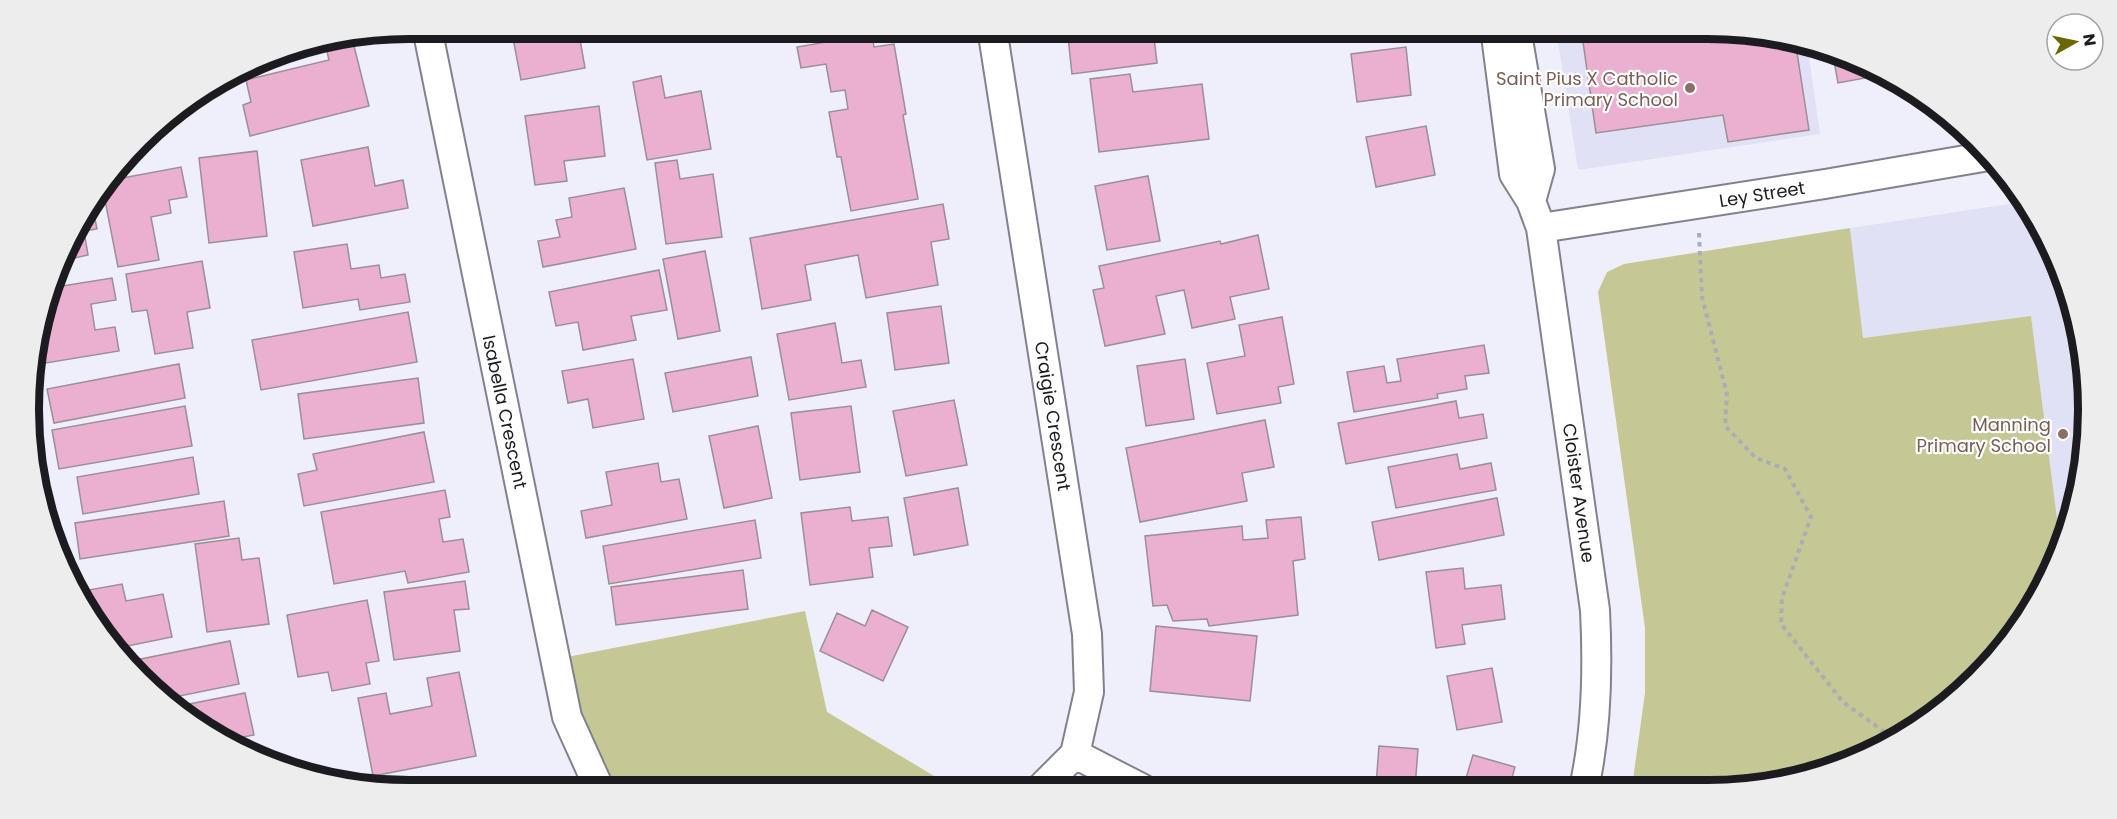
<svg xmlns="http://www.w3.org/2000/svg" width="2117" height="819" viewBox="0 0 2117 819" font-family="Poppins,sans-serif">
<rect width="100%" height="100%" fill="#efeffb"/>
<!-- built -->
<path fill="#e1e1f5" d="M1707,28l100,14 13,92 -242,36 -22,-141z
M2022,202l16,17 47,141 -10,148 -15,34 -29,-226 -168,22 -13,-110z"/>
<!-- green -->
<path fill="#c5c795" d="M1850,228l13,110 168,-22 29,226 -36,79 -65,75 -83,55 -118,36h-126l13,-94v-65l-47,-336 9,-20 17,-8z
M805,611l22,101 129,77 -346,1 -34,-77 -9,-56z"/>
<!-- building -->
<path fill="#ebafd0" stroke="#9a8f95" stroke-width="1.5" d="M511,28h67l7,40 -64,12z
M1067,28h86l4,35 -85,11z
M1581,28h127l87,12 14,90 -81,12 -5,-27 -127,18z
M872,34l2,13 20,-3 12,70 -3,1 15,84 -67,12 -10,-54h-4l-8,-45 19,-3 -3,-19 -14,2 -5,-28 -25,4 -4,-21z
M352,38l17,68 -119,30 -7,-31 8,-3 -5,-22 83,-20 -4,-17z
M1406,47l5,48 -54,7 -6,-48z
M1833,55l43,21 -38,7z
M1130,74l3,18 69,-8 7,55 -110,13 -9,-73z
M661,76l4,22 36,-7 10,58 -64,11 -14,-78z
M599,106l6,50 -41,5 3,20 -32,4 -10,-69z
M1426,126l9,49 -59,12 -10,-50z
M368,147l7,39 28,-6 5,28 -95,18 -12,-66z
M257,151l10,85 -58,7 -10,-85z
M677,160l3,19 33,-5 9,63 -56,7 -11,-81z
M181,167l6,30 -18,3 2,13 -20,4 8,43 -41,7 -15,-77 9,-10z
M1148,176l12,65 -53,9 -12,-64z
M624,188l12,61 -93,18 -5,-26 22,-4 -4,-17 16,-3 -3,-19z
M92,204l5,25 -13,2 4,24 -22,5 13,-41z
M943,204l6,35 -18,3 7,43 -72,13 -8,-43 -53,10 6,35 -49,9 -12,-71z
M1258,235l11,54 -39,8 5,22 -43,9 -8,-38 -28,6 9,38 -60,12 -12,-56 11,-2 -5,-22 121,-25 1,3z
M347,244l4,25 28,-4 2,13 24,-4 5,28 -50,8 -2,-11 -55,9 -9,-56z
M705,251l15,80 -42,8 -15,-80z
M202,261l8,47 -23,4 6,36 -38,6 -8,-44 -15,2 -6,-38z
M659,270l8,40 -36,6 5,24 -53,10 -5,-28 -22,4 -7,-34z
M112,278l4,22 -25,4 4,26 20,-3 4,24 -79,13 -3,-19 19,-58z
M941,306l8,57 -54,7 -8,-57z
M408,312l9,50 -156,28 -9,-50z
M1282,317l12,67 -16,3 3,16 -64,11 -10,-51 38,-7 -6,-31z
M835,323l7,40 19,-3 5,27 -77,13 -12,-66z
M1484,345l5,28 -24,3 2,13 -30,5 1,4 -84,14 -7,-40 37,-6 3,17 14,-2 -4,-22z
M751,357l7,39 -85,16 -8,-39z
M633,359l11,60 -51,9 -5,-29 -20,4 -6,-32z
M1185,359l9,60 -48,7 -9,-60z
M179,364l6,34 -131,25 -7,-34z
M418,378l6,45 -120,16 -6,-45z
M954,400l13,65 -61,11 -13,-65z
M1456,401l3,17 24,-4 4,24 -141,26 -8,-41z
M185,406l7,40 -133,23 -7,-39z
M851,406l9,66 -60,8 -9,-67z
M1265,420l9,47 -32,6 5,28 -107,21 -14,-74z
M758,426l14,72 -48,10 -15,-72z
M424,432l10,50 -130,24 -6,-32 19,-4 -4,-16z
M1457,454l3,15 31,-6 5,27 -100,18 -8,-41z
M193,457l6,37 -116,20 -6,-37z
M658,463l3,19 18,-3 8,40 -101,19 -5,-27 31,-6 -6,-33z
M958,488l10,57 -54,10 -10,-57z
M445,490l5,27 -11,2 4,23 20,-3 6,33 -61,11 -3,-12 -71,13 -13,-72z
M1497,498l7,37 -125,25 -7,-38z
M224,501l5,35 -149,23 -5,-36z
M850,507l2,14 36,-4 4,29 -23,2 4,29 -63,8 -9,-72z
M1301,517l4,42 -12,2 5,54 -89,11 -2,-7 -34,2 -6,-16 -14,1 -8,-70 97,-10 1,14 25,-2 -2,-18z
M755,520l6,38 -152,26 -6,-38z
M239,538l3,22 17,-2 10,66 -62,8 -12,-88z
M1463,568l2,21 36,-4 4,34 -43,6 3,19 -29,4 -10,-76z
M743,570l5,39 -132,16 -5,-38z
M465,581l4,28 -15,1 6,41 -66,9 -10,-68z
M122,584l4,17 37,-7 9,43 -54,11 -25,-27 -7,-15 -3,-15z
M367,600l12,61 -13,2 4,21 -38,7 -4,-19 -30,5 -11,-62z
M872,610l36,17 -25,54 -63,-30 17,-38 28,13z
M1156,626l101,10 -7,65 -100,-10z
M230,641l9,43 -74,15 -34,-38z
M1492,668l10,54 -45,8 -10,-54z
M459,672l17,84 -103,20 -15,-78 28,-5 4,21 42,-8 -5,-28z
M245,693l9,42 -21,4 -55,-27 -4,-5z
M1379,746l39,3 -3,39h-58v-5l19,2z
M1473,755l42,12 -6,21h-46z
M494,784l3,6h-18z"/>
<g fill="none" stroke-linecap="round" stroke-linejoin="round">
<defs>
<path id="minor" d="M427,28l140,689 33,73
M992,28l95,606 2,58 -14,62 -35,35
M1495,28l19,146 17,27 10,27 54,382c3,59 2,120 -11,178
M1516,28l24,141 -9,32
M1541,228l284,-44 158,-27
M1075,754l68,35"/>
</defs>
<!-- minor casing -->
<use href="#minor" stroke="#81828c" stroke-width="32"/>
<!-- path -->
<path stroke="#acacb6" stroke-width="4" stroke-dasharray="4.5 4.5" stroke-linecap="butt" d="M1699,233l3,64 25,97 -2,32 31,32 29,11 26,48 -29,81 -1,26 62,78 51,37"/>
<!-- minor -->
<use href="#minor" stroke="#fff" stroke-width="28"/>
</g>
<!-- markers -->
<g fill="#8d6e63" stroke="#fff" stroke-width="2">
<circle cx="1690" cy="88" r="6"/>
<circle cx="2063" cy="434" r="6"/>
</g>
<g text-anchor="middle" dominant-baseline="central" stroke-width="4.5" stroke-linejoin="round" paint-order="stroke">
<!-- education labels -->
<g font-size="18" fill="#785e54" stroke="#fff" text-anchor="end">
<text x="1678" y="78">Saint Pius X Catholic<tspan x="1678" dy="21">Primary School</tspan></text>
<text x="2051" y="424">Manning<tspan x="2051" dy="21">Primary School</tspan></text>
</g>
<!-- street labels -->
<g font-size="18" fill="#1c1c20" stroke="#fff">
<text transform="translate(1762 194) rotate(-9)">Ley Street</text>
<text transform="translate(505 412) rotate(78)">Isabella Crescent</text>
<text transform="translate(1053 416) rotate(81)">Craigie Crescent</text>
<text transform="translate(1579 493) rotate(82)">Cloister Avenue</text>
</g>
</g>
<!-- crop -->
<path d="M0 0H2117V819H0ZM409 39H1708A370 370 0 0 1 2078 409V410A370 370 0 0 1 1708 780H409A370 370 0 0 1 39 410V409A370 370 0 0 1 409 39Z" fill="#ededed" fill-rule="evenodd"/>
<path fill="none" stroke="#1c1c20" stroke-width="8" d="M409 39H1708A370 370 0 0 1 2078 409V410A370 370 0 0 1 1708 780H409A370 370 0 0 1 39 410V409A370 370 0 0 1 409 39Z"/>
<!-- north arrow -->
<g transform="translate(2075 42) rotate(81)"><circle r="28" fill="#ffffff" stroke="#a4a4a6" stroke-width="1.5"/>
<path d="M0-4.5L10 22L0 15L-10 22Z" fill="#686700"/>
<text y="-9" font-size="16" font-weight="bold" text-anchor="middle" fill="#1c1c20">N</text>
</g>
</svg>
